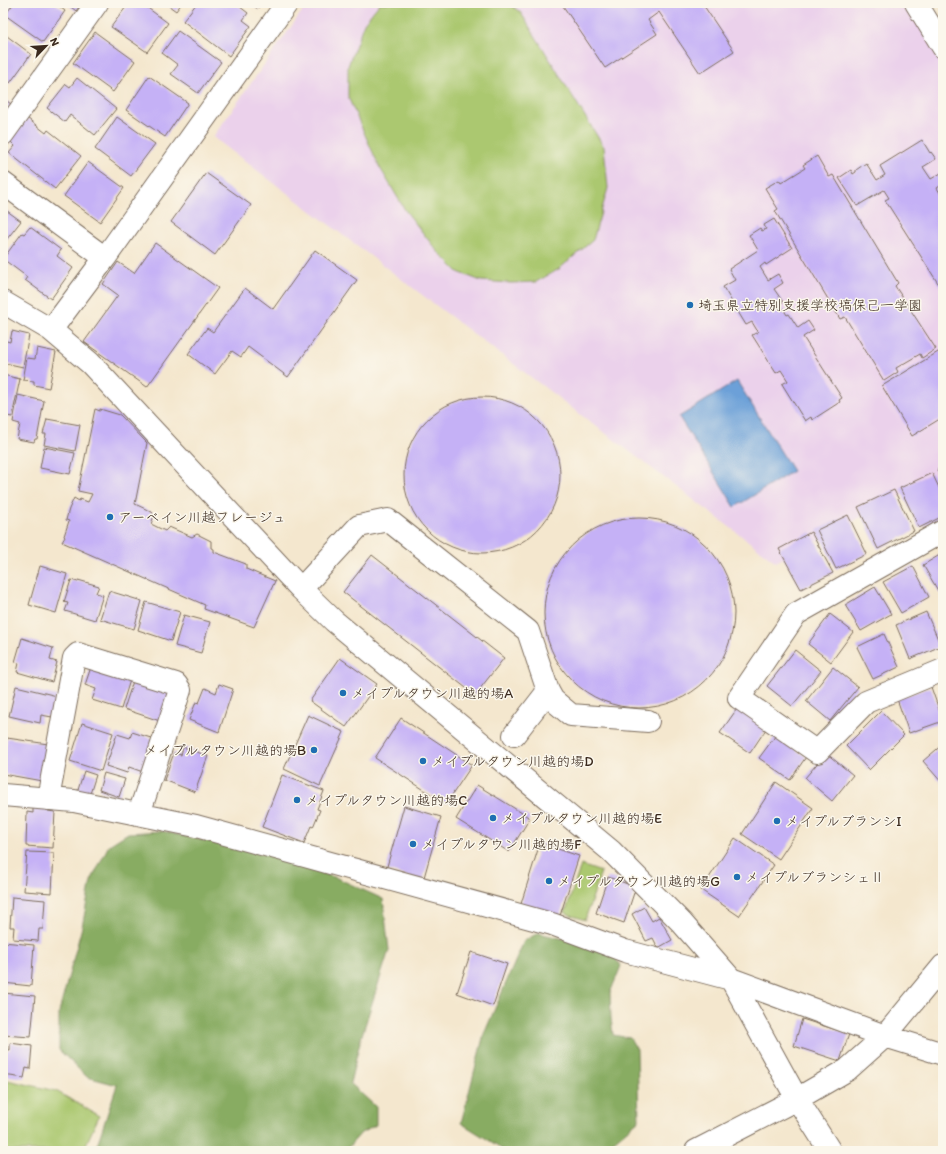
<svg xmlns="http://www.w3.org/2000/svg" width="946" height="1154" viewBox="0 0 946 1154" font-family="Itim,'Klee One',sans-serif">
<rect width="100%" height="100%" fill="#fbf7ec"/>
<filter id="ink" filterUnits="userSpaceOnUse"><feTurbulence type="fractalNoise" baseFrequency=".025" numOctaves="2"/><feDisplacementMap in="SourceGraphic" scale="8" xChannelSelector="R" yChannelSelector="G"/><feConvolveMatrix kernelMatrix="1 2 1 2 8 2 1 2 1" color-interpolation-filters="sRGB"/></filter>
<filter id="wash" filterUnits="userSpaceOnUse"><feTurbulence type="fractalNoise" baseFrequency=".012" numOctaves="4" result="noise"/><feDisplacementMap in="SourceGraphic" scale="16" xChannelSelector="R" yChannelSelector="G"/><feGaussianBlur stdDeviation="0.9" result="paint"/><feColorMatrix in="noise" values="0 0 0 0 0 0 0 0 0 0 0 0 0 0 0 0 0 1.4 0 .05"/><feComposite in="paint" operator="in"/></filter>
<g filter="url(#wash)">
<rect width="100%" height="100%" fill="#f4e7ce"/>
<!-- built -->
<path fill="#ebd1eb" d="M308,3h601l34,53v418l-167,88 -563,-425z"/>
<!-- green -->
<path fill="#abc86f" stroke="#737946" d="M380,3h129l12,10 83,134 4,41 -15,52 -34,29 -23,13 -25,1 -30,-2 -23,-9 -21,-21 -32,-41 -26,-44 -31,-69v-31l16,-43z
M581,865l20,7 -16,48 -20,-7z
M3,1079l53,12 43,25 -16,35h-80z"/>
<!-- forest -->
<path fill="#88ac62" stroke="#626b40" d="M162,831l106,24 69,23 46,21 6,51 -28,88 -11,45 26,24v18l-15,8 -16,18h-250l22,-66 -30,-8 -28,-27v-38l23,-85 9,-46 18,-36 19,-12z
M538,933l35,8 37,11 11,14 -11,27 1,25 2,17 17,3 7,12 2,70 -37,31h-99l-5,-5 -37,-23 23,-89 40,-93z"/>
<!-- water -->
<path fill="#6ca0d8" stroke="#54657b" d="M737,381l56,90 -58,36 -56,-90z"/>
<g id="blocks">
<!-- building -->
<path fill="#c5b1f6" d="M14,3h41l10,8 -22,31 -38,-27z
M66,3h16l-6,8z
M129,3h12l27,20 -21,29 -36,-25z
M165,3h17l-6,8z
M197,3h38l13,10 -5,7 8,6 -22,30 -46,-35z
M250,3h13l-5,6z
M561,3h141l32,48 -34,22 -41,-61 -11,8 9,14 -52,34z
M178,31l43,31 -23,31 -27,-19 7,-9 -16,-12z
M95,32l40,29 -22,31 -40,-29z
M3,33l28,21 -21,29 -7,-5z
M149,76l39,27 -23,34 -39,-27z
M77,78l39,31 -21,26 -25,-20 -5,7 -18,-14 19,-24 4,3z
M3,98l8,6 -8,11z
M117,117l38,27 -24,32 -36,-27z
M27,118l19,15 2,-3 33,26 -26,33 -46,-36 6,-7 -5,-5z
M922,140l8,13 1,-1 5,7 -13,8 8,12 10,-6 2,3v8l-6,4 6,10v101l-3,-5 3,-3 -58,-91 4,-2 -5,-8 -27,16 -18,-28 12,-8 2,4 3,-2v-2l10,-7 11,17 8,-5 -5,-9z
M817,156l12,21 4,-2 65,108 -3,3 41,63 -14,9 -2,-4 -24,14 2,4 -14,9 -39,-64 -5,2 -65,-108 3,-2 -13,-21 14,-8 2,3 24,-15 -2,-3z
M88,162l36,26 -24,34 -36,-26z
M206,173l45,32 -36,50 -44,-33z
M3,208l18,13 -18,23z
M774,219l18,29 -26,17 -1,-2 -5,4 8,13 10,-6 5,9 -9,6 9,13 -3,2 7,11 2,-1 9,14 10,-7 6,9 -11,7 39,61 -3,2 1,2 -28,18 -1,-3 -6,4 -23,-37 6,-3 -7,-11 -5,3 -24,-38 6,-3 -6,-10 -6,3 -23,-38 12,-7 -6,-11 29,-19 -9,-15 11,-7 2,3 4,-2 -2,-4z
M30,227l31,23 -4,6 16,12 -22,31 -26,-19 2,-3 -24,-18 19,-26 2,1z
M155,243l63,45 -71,99 -63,-45 34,-47 -15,-11 15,-22 16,11z
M315,250l42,30 -69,97 -40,-30 -7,10 -9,-6 -17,23 -27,-20 19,-26 6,4 32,-44 28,21z
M12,331l17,4 -6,32 -18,-4 1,-4h-3v-19l7,2z
M37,348l19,4 -7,36 -15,-3v-4l-11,-1 4,-22 8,1z
M943,349v68l-31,19 -30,-50z
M3,375l17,4 -8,38 -9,-2z
M18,395l26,6 -7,38h-2l-1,3 -17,-3 3,-15 -7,-2z
M404 475a78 78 0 1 1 156 0a78 78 0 1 1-156 0Z
M95,409l5,2v-2l20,6 27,28 -12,61 17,8 2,4 -3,8 14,7 4,-4 23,10 5,-3 14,7v7l3,1v3l32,12v5l29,12 -21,46 -50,-18 1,-4 -143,-63 3,-5 -1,-1 5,-15 -3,-1 3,-11 5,-11 5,3 1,-2 8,3 4,-8 -14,-3z
M47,419l33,6 -5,26 -31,-6 2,-11h-3z
M44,447l31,6 -5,21 -30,-6z
M943,467v15l-6,-12z
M932,473l11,23v20l-24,12 -19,-40z
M894,490l20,41 -36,18 -20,-42z
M848,515l19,39 -31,15 -19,-39z
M544 613a95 95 0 1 1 190 0a95 95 0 1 1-190 0Z
M811,532l22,41 -32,16 -22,-40z
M943,553v39l-3,2 -17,-29z
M372,555l132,103 -29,37 -132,-103z
M40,566l27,8 -11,39 -27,-8z
M913,566l16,31 -28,16 -18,-31z
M71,580l7,2v-2l21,6 -3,7 7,2 -8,25 -30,-9 3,-8 -4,-1z
M875,587l16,27 -30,17 -16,-26z
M109,591l33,10 -8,28 -34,-10z
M146,602l34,10 -9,29 -33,-11z
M926,612l15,34 -31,13 -14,-34z
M830,614l23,18 -22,30 -23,-18z
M184,615l26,7 -9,31 -26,-7z
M884,634l15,33 -26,12 -16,-32z
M22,638l31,10 -3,12 7,2 -5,20 -35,-10 2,-9 -4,-1z
M795,650l26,21 -29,35 -25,-20z
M340,658l37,26 -31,43 -36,-26z
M91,667l39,13 -9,29 -29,-9 4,-11 -11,-4z
M833,667l25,20 -28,34 -24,-20z
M133,681l39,13 -9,28 -39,-13z
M943,681v11l-4,-9z
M219,684l14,5 -14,43 -30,-12 7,-18 3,1 6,-15 11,5z
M16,686l41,10 -5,21 -11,-2 -1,8 -31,-7z
M931,687l12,34 -34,12 -12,-34z
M739,706l29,20 -18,27 -30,-20z
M881,711l23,24 -35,35 -23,-24z
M308,715l36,17 -24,54 -36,-17z
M401,718l71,47 -26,39 -71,-46z
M82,723l31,10 -12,38 -31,-10z
M132,732l22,7 -11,33 -14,-5 -2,6 -21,-7 11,-32 13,4z
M776,735l30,22 -16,23 -31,-22z
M7,738l41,6 -6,37 -39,-7v-10z
M943,744v40l-20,-23z
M183,747l25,9 -13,36 -31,-12 10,-27 7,2z
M826,753l27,22 -21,26 -27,-23z
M84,771l12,4 -7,22 -12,-4z
M104,773l21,6 -6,18 -20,-7z
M282,775l42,16 -7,18 3,1 -7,17 -2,-1 -7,17 -42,-16z
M776,782l37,26 -34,51 -37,-25z
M477,785l53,33 -21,34 -53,-33z
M404,806l37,11 -18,64 -37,-11z
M33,807h15v4l7,1 -2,36 -27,-2 1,-34 6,1z
M735,838l39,27 -35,51 -38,-26z
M540,843l39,13 -20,63 -39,-12z
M27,852l27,1 -2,40 -28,-2z
M608,877l28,10 -12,36 -28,-10z
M12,897l33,3 -2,29h-4l-1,12 -25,-2 1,-12h-4z
M644,907l8,14 7,-4 13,23 -14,8 -5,-10 -7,3 -14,-27z
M3,942l31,3 -3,41 -28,-3z
M471,952l36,12 -14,42 -36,-13z
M3,993l32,3 -4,41 -28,-2z
M802,1019l47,15 -9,27 -46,-15z
M10,1043l22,3 -2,23 -4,-1 -2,10 -21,-3v-26l7,1z"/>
</g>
</g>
<g filter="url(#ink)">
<use href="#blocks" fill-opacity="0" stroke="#7c6c5c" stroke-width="1"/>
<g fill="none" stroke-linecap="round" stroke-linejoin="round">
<defs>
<path id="minor" d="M916,3l27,44
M3,134l94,-131
M3,183l102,75
M3,302l48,28 39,33 211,226 33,32 277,230 71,72 49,56 66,120 33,52
M51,330l54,-72 182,-255
M943,531l-147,83 -57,84 78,54 49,-50 77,-32
M301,589l58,-63 29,-6 140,111 20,60 5,9 18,15 77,6
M514,735l34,-44
M3,795l71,6 122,25 356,98 73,27 106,28 154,57 58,18
M48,799l26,-141 4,-4 98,30 4,6 -41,124
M696,1151l101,-52 50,-29 38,-34 58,-70"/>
</defs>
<!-- minor casing -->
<use href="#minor" stroke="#7c6c5c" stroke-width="24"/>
<!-- minor -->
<use href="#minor" stroke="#fff" stroke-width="22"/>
</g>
</g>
<!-- markers -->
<g fill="#1f6fb2" stroke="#fbf7ec" stroke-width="1.5">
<circle cx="690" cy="305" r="4"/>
<circle cx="110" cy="517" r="4"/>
<circle cx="343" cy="693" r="4"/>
<circle cx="314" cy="750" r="4"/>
<circle cx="423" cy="761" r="4"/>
<circle cx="297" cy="800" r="4"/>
<circle cx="493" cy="818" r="4"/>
<circle cx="777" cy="821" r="4"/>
<circle cx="413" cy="844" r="4"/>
<circle cx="737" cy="877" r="4"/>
<circle cx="549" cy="881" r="4"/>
</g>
<g text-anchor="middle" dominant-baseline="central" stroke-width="3" stroke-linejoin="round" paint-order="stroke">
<!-- poi labels -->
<g font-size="14" fill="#3b2a1e" stroke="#fbf7ec" text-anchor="start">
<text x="698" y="305">埼玉県立特別支援学校塙保己一学園</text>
<text x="118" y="517">アーベイン川越フレージュ</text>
<text x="351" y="693">メイプルタウン川越的場A</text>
<text x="306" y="750" text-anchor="end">メイプルタウン川越的場B</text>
<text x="431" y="761">メイプルタウン川越的場D</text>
<text x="305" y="800">メイプルタウン川越的場C</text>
<text x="501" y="818">メイプルタウン川越的場E</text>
<text x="785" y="821">メイプルブランシI</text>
<text x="421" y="844">メイプルタウン川越的場F</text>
<text x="745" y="877">メイプルブランシェⅡ</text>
<text x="557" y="881">メイプルタウン川越的場G</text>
</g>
</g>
<!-- margin -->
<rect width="946" height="1154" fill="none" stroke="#fbf7ec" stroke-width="16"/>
<!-- north arrow -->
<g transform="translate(46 46) rotate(65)" stroke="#fbf7ec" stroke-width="3" paint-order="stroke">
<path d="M0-3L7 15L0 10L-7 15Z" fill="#3b2a1e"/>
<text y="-6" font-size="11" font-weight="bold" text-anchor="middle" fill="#3b2a1e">N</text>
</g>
</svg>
